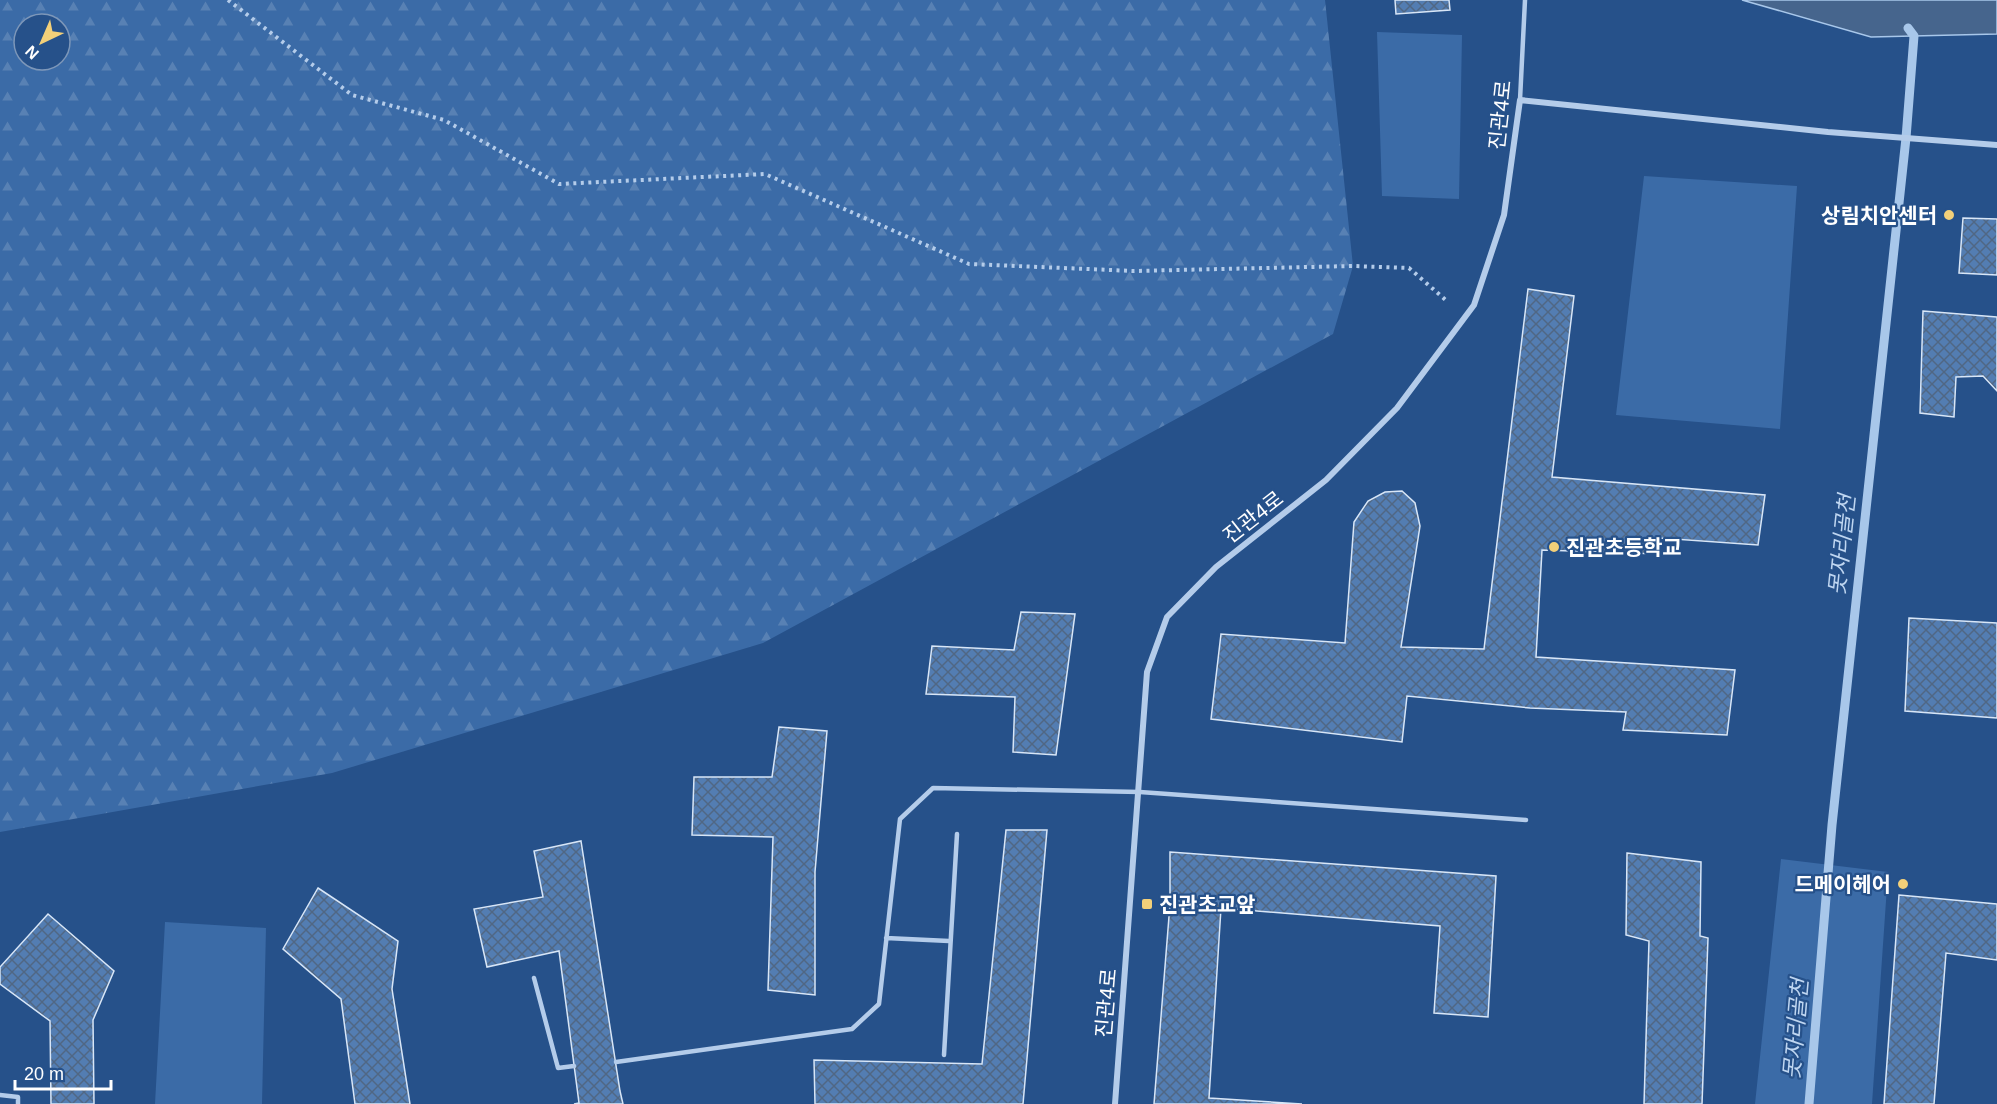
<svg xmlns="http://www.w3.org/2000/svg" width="1997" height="1104" viewBox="0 0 1997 1104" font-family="Arial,'Noto Sans KR',sans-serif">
<defs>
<pattern id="forest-firs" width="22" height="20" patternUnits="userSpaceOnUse" patternTransform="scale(1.5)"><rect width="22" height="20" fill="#3b6ba7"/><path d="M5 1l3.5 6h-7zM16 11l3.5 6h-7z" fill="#5881b4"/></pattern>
<pattern id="building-cross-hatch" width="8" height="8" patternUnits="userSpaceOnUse" patternTransform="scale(1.5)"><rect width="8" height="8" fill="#537db2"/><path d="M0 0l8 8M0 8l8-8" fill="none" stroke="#506784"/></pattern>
</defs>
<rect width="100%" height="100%" fill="#26518a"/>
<!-- forest -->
<path fill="url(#forest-firs)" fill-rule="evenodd" d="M0,0h1325l28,266 -20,68 -570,309 -431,130 -332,59zM24,24h36v36h-36z"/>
<!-- green -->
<path fill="#3b6ba7" d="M1377,32l85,3 -3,164 -77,-3z
M1644,176l153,10 -17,243 -164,-14z
M1781,859l107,13 -16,232h-117z
M165,922l101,6 -4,176h-107z"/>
<!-- water -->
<path fill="#46658d" stroke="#a8c7ea" stroke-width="1.5" d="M1742,0h255v34l-126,3z"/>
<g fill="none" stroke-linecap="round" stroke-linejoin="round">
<!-- stream -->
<path stroke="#a8c7ea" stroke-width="9" d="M1809,1104l23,-279 74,-687 8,-102 -6,-8"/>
</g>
<!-- building -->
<path fill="url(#building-cross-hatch)" stroke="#d8e6f7" stroke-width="1.5" d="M1395,0h54l1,10 -54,4z
M1963,218l34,1v56l-38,-2z
M1528,289l46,7 -22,181 213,18 -7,50 -98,-7 -1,16 -117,-4 -6,107 199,13 -8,65 -104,-5 3,-18 -96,-4 -123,-12 -5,46 -191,-23 10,-85 124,9 9,-121 14,-21 17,-9 17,-1 13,12 5,23 -19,121 83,2z
M1923,311l74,6v74l-14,-15 -27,1 -2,40 -34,-4z
M1021,612l54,2 -19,141 -43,-3 2,-55 -89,-3 6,-48 82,4z
M1909,618l88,5v95l-92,-7z
M779,727l48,4 -12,141v123l-47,-5 5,-153 -81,-2 2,-58h78z
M1006,830h41l-24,274h-208l-1,-44 168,4z
M581,841l39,250 3,13h-49l5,-1 -20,-152 -72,16 -13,-58 69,-12 -9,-46z
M1170,852l326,24 -8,141 -54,-4 6,-87 -219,-18 -12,190 93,6h-148l16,-200z
M1627,853l74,9 -1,74 8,2 -6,166h-58l5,-163 -23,-6z
M318,888l80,53 -6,48 18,115h-55l-14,-105 -58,-50z
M1899,895l98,9v56l-51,-7 -12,151h-50z
M48,914l66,57 -21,49 1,84h-43l-1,-83 -50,-37v-17z"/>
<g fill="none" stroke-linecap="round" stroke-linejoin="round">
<!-- path -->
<path stroke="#b4ccea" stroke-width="4" stroke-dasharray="3 4.5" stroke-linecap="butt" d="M228,0l124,95 92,25 115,64 206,-10 204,90 165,7 219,-5 56,2 39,34"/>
<!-- service -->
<path stroke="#b4ccea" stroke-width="4.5" d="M1520,100l5,-100
M886,938l63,3
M534,978l24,90 16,-2
M944,1055l13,-221
M616,1062l236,-33 27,-25 21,-185 33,-31 207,4 386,28
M0,1095l18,2v7"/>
<!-- minor -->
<path stroke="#b4ccea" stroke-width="6" d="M1115,1104l32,-432 20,-55 49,-50 110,-87 71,-72 77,-103 30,-90 16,-115 308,32 169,13"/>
</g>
<!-- markers -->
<g fill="#f3d079" stroke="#26518a" stroke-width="2">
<circle cx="1949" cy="215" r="6"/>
<circle cx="1554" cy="547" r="6"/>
<circle cx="1903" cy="884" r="6"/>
<rect x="1141" y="898" width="12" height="12" rx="3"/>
</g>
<g text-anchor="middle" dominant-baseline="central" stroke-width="4.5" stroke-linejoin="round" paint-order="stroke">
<!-- street labels -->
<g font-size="21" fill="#fff" stroke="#26518a">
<text transform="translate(1500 115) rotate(-84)">진관4로</text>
<text transform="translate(1253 517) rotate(-38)">진관4로</text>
<text transform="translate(1106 1003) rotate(-85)">진관4로</text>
</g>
<!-- poi labels -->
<g font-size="21" font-weight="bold" fill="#fff" stroke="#26518a" text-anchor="end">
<text x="1937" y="215">상림치안센터</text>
<text x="1566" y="547" text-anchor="start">진관초등학교</text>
<text x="1891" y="884">드메이헤어</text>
<text x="1159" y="904" text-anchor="start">진관초교앞</text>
</g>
<!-- water labels -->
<g font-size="22" font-style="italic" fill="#bfd6f1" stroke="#26518a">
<text transform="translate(1842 545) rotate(-84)">못자리골천</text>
<text transform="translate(1796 1029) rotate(-85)">못자리골천</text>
</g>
</g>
<!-- north arrow -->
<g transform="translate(42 42) rotate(224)"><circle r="28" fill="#26518a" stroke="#7d97b9" stroke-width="1.5"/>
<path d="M0-4.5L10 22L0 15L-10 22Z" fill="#f3d079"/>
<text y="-9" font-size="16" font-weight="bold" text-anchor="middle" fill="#ffffff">N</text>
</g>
<!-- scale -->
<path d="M15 1080v9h96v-9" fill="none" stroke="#ffffff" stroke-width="3"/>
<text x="24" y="1080" font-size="18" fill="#ffffff" stroke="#26518a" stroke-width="4.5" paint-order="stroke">20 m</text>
</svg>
